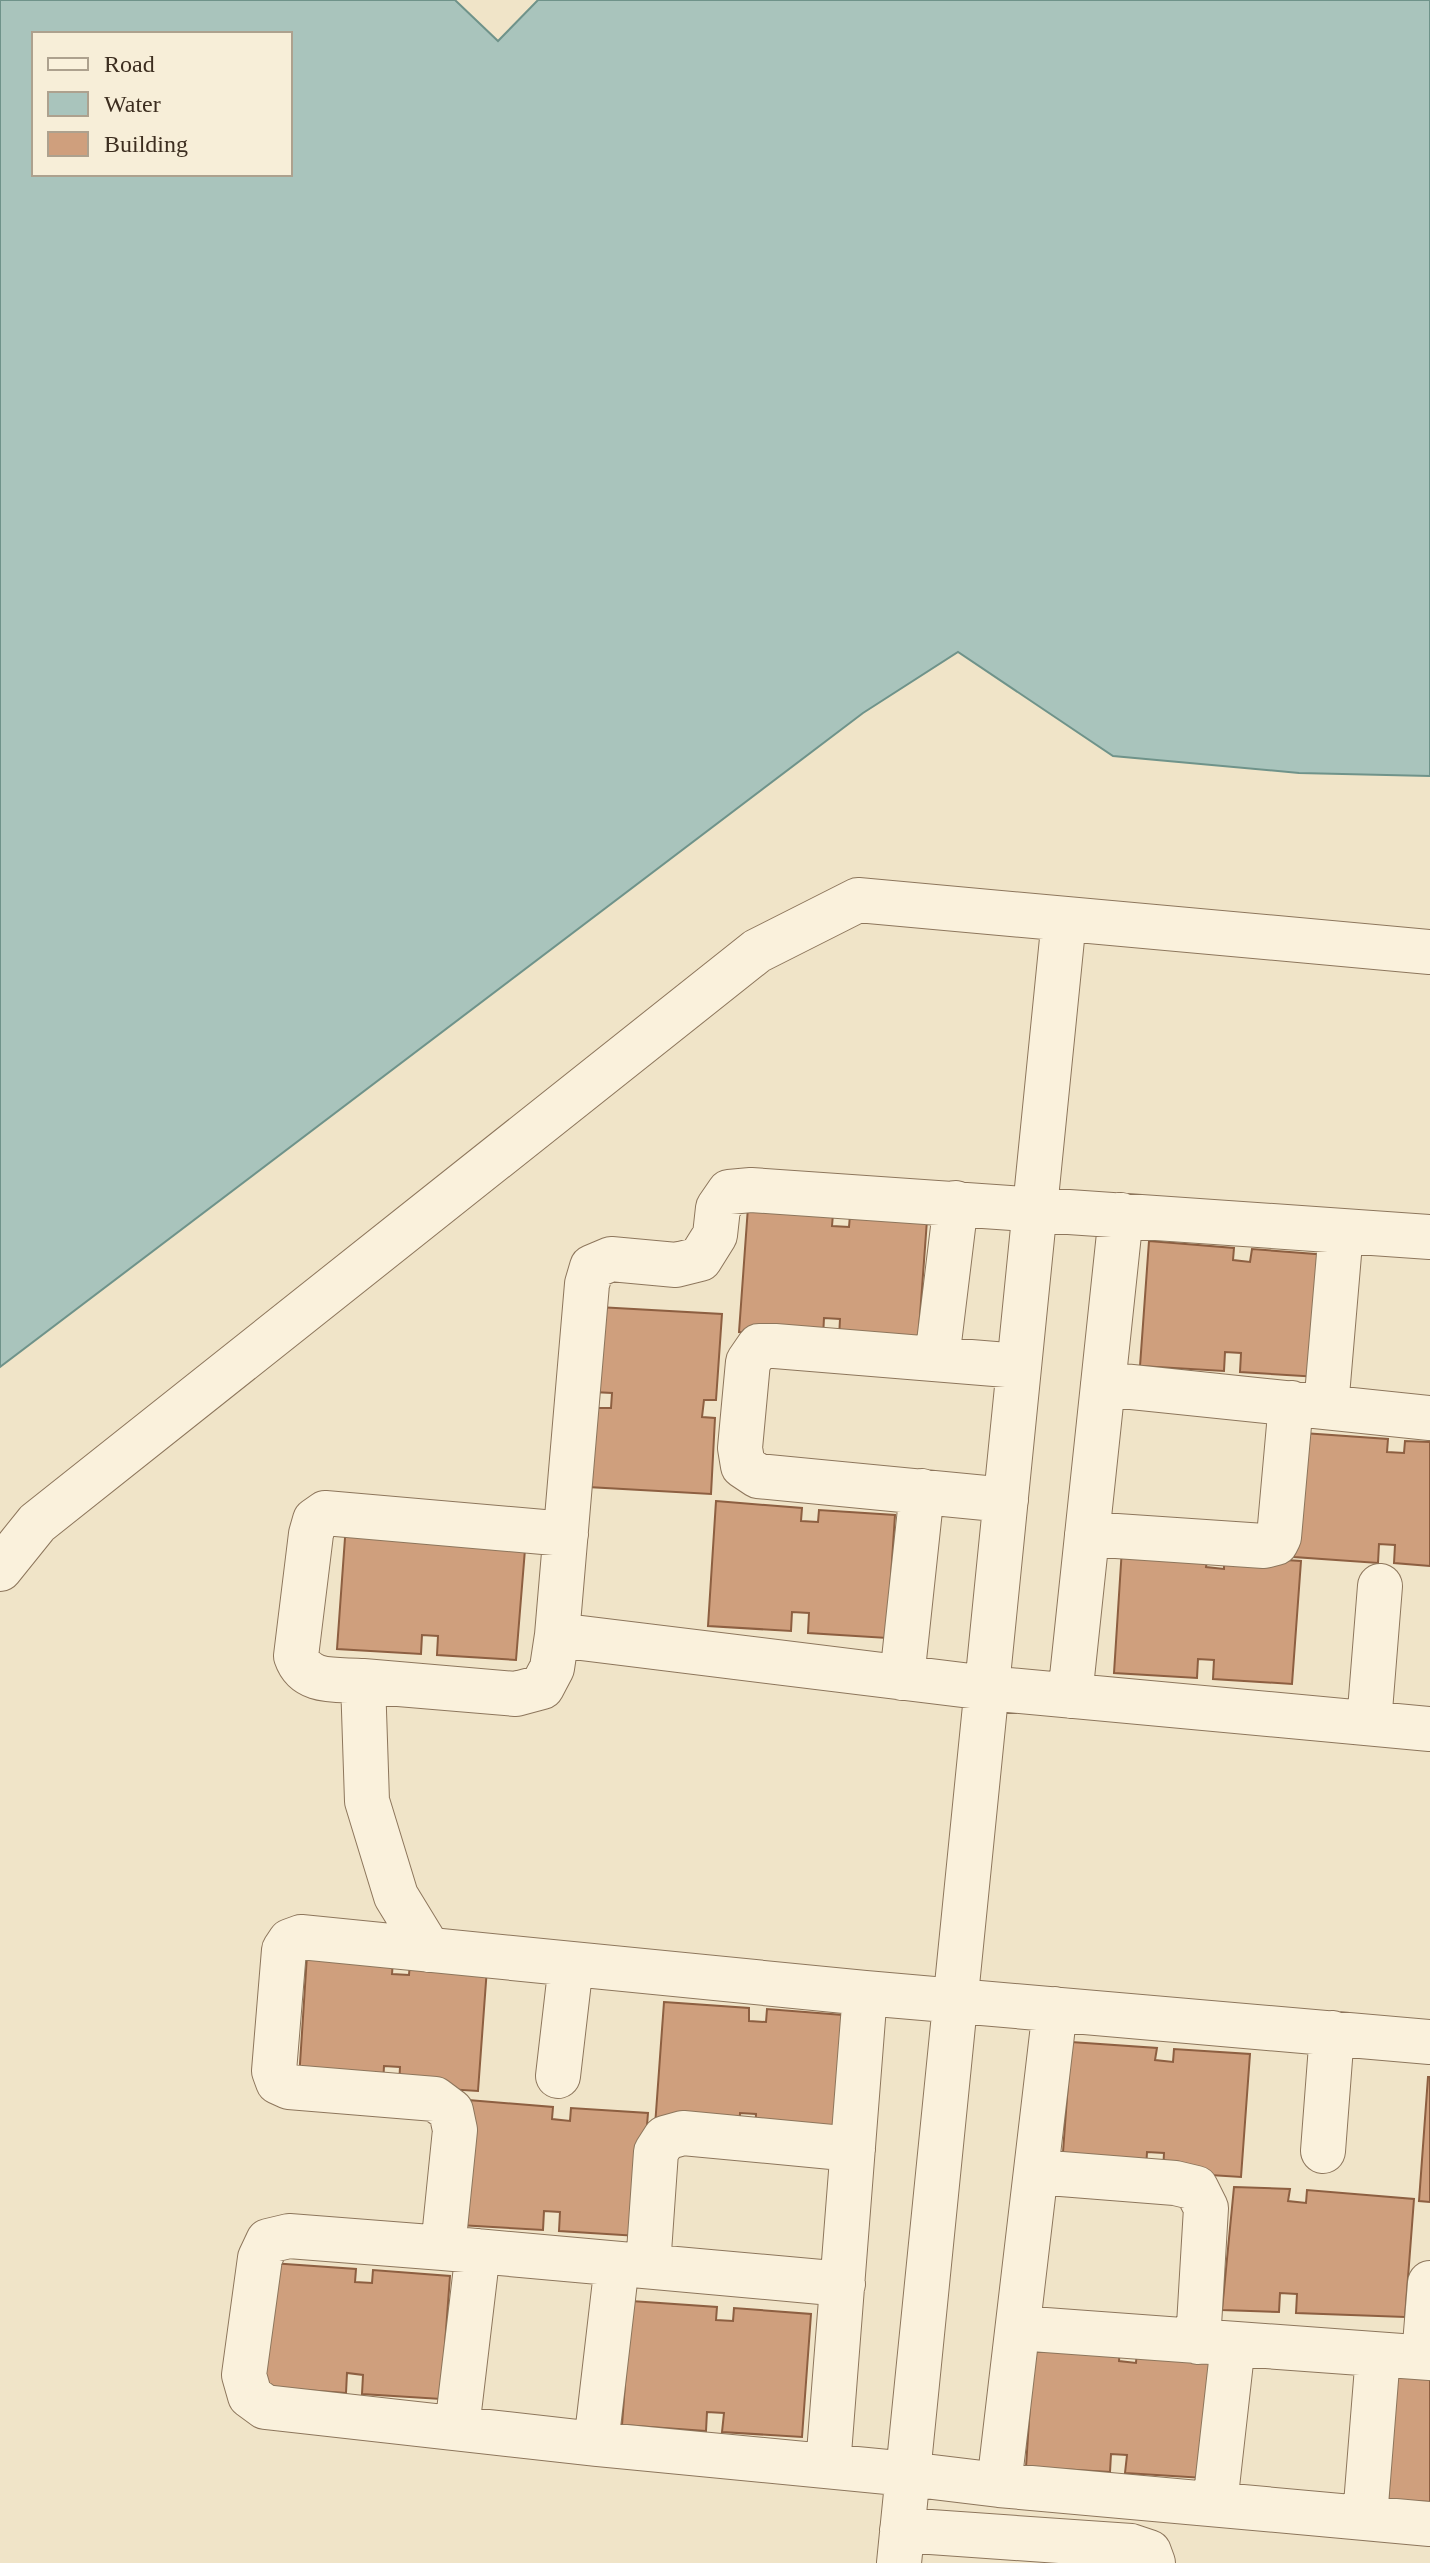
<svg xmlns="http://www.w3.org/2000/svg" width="1430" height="2563" viewBox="0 0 1430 2563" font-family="'Times New Roman',serif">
<rect width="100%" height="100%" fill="#f0e4c8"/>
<!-- water -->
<path fill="#a9c4bc" stroke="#6f938a" stroke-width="2" fill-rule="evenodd" d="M0,0h455l43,41 40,-41h892v776l-131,-3 -186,-17 -155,-104 -95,61 -863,654zM34,34h256v140h-256z"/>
<!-- building -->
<path fill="#cf9f7d" stroke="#8d5f41" stroke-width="2" d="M748,1207l85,7 -1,12 17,1 1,-12 77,5 -9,123 -79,-5 1,-19 -16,-1 -1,19 -84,-5z
M1149,1241l85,7 -1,12 17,2 2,-13 76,6 -9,122 -79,-5 1,-19 -16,-1 -1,19 -84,-5z
M598,1307l124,7 -6,86h-12l-2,17 13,1 -4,76 -123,-7 5,-79h18l1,-15 -19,-1z
M1303,1433l85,6 -1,13 17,1 1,-12 25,1v124l-36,-3 1,-18 -16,-1 -1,19 -84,-6z
M716,1501l86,7 -1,13 17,1 1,-12 76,5 -8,123 -79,-5 1,-20 -17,-1 -1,19 -83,-5z
M346,1524l180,13 -10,123 -79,-5 1,-19 -16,-1 -1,19 -84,-5z
M1122,1548l86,7 -2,12 18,2v-13l77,5 -9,123 -79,-5 1,-19 -16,-1 -1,19 -83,-5z
M307,1955l86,6 -1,13 17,1 1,-13 77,6 -9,123 -79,-5 1,-19 -16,-1 -1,19 -84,-6z
M664,2002l85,6v13l17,1 1,-13 76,6 -9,123 -79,-5 1,-19 -16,-1 -1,19 -84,-6z
M1071,2042l86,6 -2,12 18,2 1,-13 76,5 -9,123 -78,-5 1,-19 -17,-1 -1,19 -84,-5z
M1428,2077h2v125l-11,-1z
M468,2100l85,7 -1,12 18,2 1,-13 77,5 -10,123 -79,-5 1,-19 -16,-1 -1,19 -84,-5z
M1234,2187l56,2 -2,12 18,2 1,-13 107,9 -9,118 -109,-4 1,-19 -17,-1 -1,19 -57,-2z
M271,2263l85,6 -1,13 17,1 1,-13 77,6 -9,123 -79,-5 1,-19 -16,-2 -1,20 -84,-6z
M631,2301l86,6 -1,13 17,1 1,-13 77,6 -9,123 -80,-5 2,-19 -17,-1 -1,19 -84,-6z
M1034,2343l86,6 -1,12 17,2 1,-13 76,5 -9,123 -79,-5 2,-18 -16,-1 -1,18 -84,-5z
M1397,2376l33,2v124l-42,-2z"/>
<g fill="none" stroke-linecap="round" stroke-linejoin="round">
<defs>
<path id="minor" d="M937,1359l19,-156
M1103,1384l327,34
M1326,1407l15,-176
M1006,1500l-248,-24 -15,-10 -3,-18 8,-86 11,-16h16l244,20
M1087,1534l177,12 12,-3 3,-6 12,-134
M0,1569l37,-46 720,-572 101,-51 572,52
M557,1635l30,-351 5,-17 19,-8 65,6 24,-6 15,-24 3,-27 11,-16 22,-2 679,47
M902,1678l20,-187
M363,1681c-26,-2 -57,4 -67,-25l15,-122 4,-14 10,-7 241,21
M1070,1696l51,-481
M1369,1723l11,-137
M429,1950l-33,-54 -29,-95 -4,-120 153,13 26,-7 10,-19 5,-33 430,53 443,41
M1430,2042l-565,-49 -564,-56 -11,4 -6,9 -10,121 4,11 11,5 146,12 16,12 4,19 -12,118 -154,-12 -21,5 -8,17 -16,117 6,21 15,11 331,37 312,30 91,11 431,39
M558,2076l13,-112
M1323,2151l9,-118
M1036,2172l139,11 21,5 10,20 -8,134
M443,2248l400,36
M648,2266l8,-114 9,-14 18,-5 170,16
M1018,2328l412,30
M1424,2357l6,-74
M457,2428l21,-177
M596,2444l21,-180
M828,2466l37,-473
M999,2485l56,-476
M1215,2504l18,-160
M1365,2517l13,-162
M902,2530l229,16 18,6 4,11
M899,2563l165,-1644"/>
</defs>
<!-- minor casing -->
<use href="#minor" stroke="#8d765c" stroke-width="46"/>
<!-- minor -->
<use href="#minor" stroke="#faf1dc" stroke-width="44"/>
</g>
<!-- legend -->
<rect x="32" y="32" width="260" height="144" fill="#f7eed8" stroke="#ada18e" stroke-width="2"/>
<rect x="48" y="58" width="40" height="12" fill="#faf1dc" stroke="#ada18e" stroke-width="2"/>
<text x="104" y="72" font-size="24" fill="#3d2e20">Road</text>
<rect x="48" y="92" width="40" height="24" fill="#a9c4bc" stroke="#ada18e" stroke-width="2"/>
<text x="104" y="112" font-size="24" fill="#3d2e20">Water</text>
<rect x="48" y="132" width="40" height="24" fill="#cf9f7d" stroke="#ada18e" stroke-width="2"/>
<text x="104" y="152" font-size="24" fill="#3d2e20">Building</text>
</svg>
